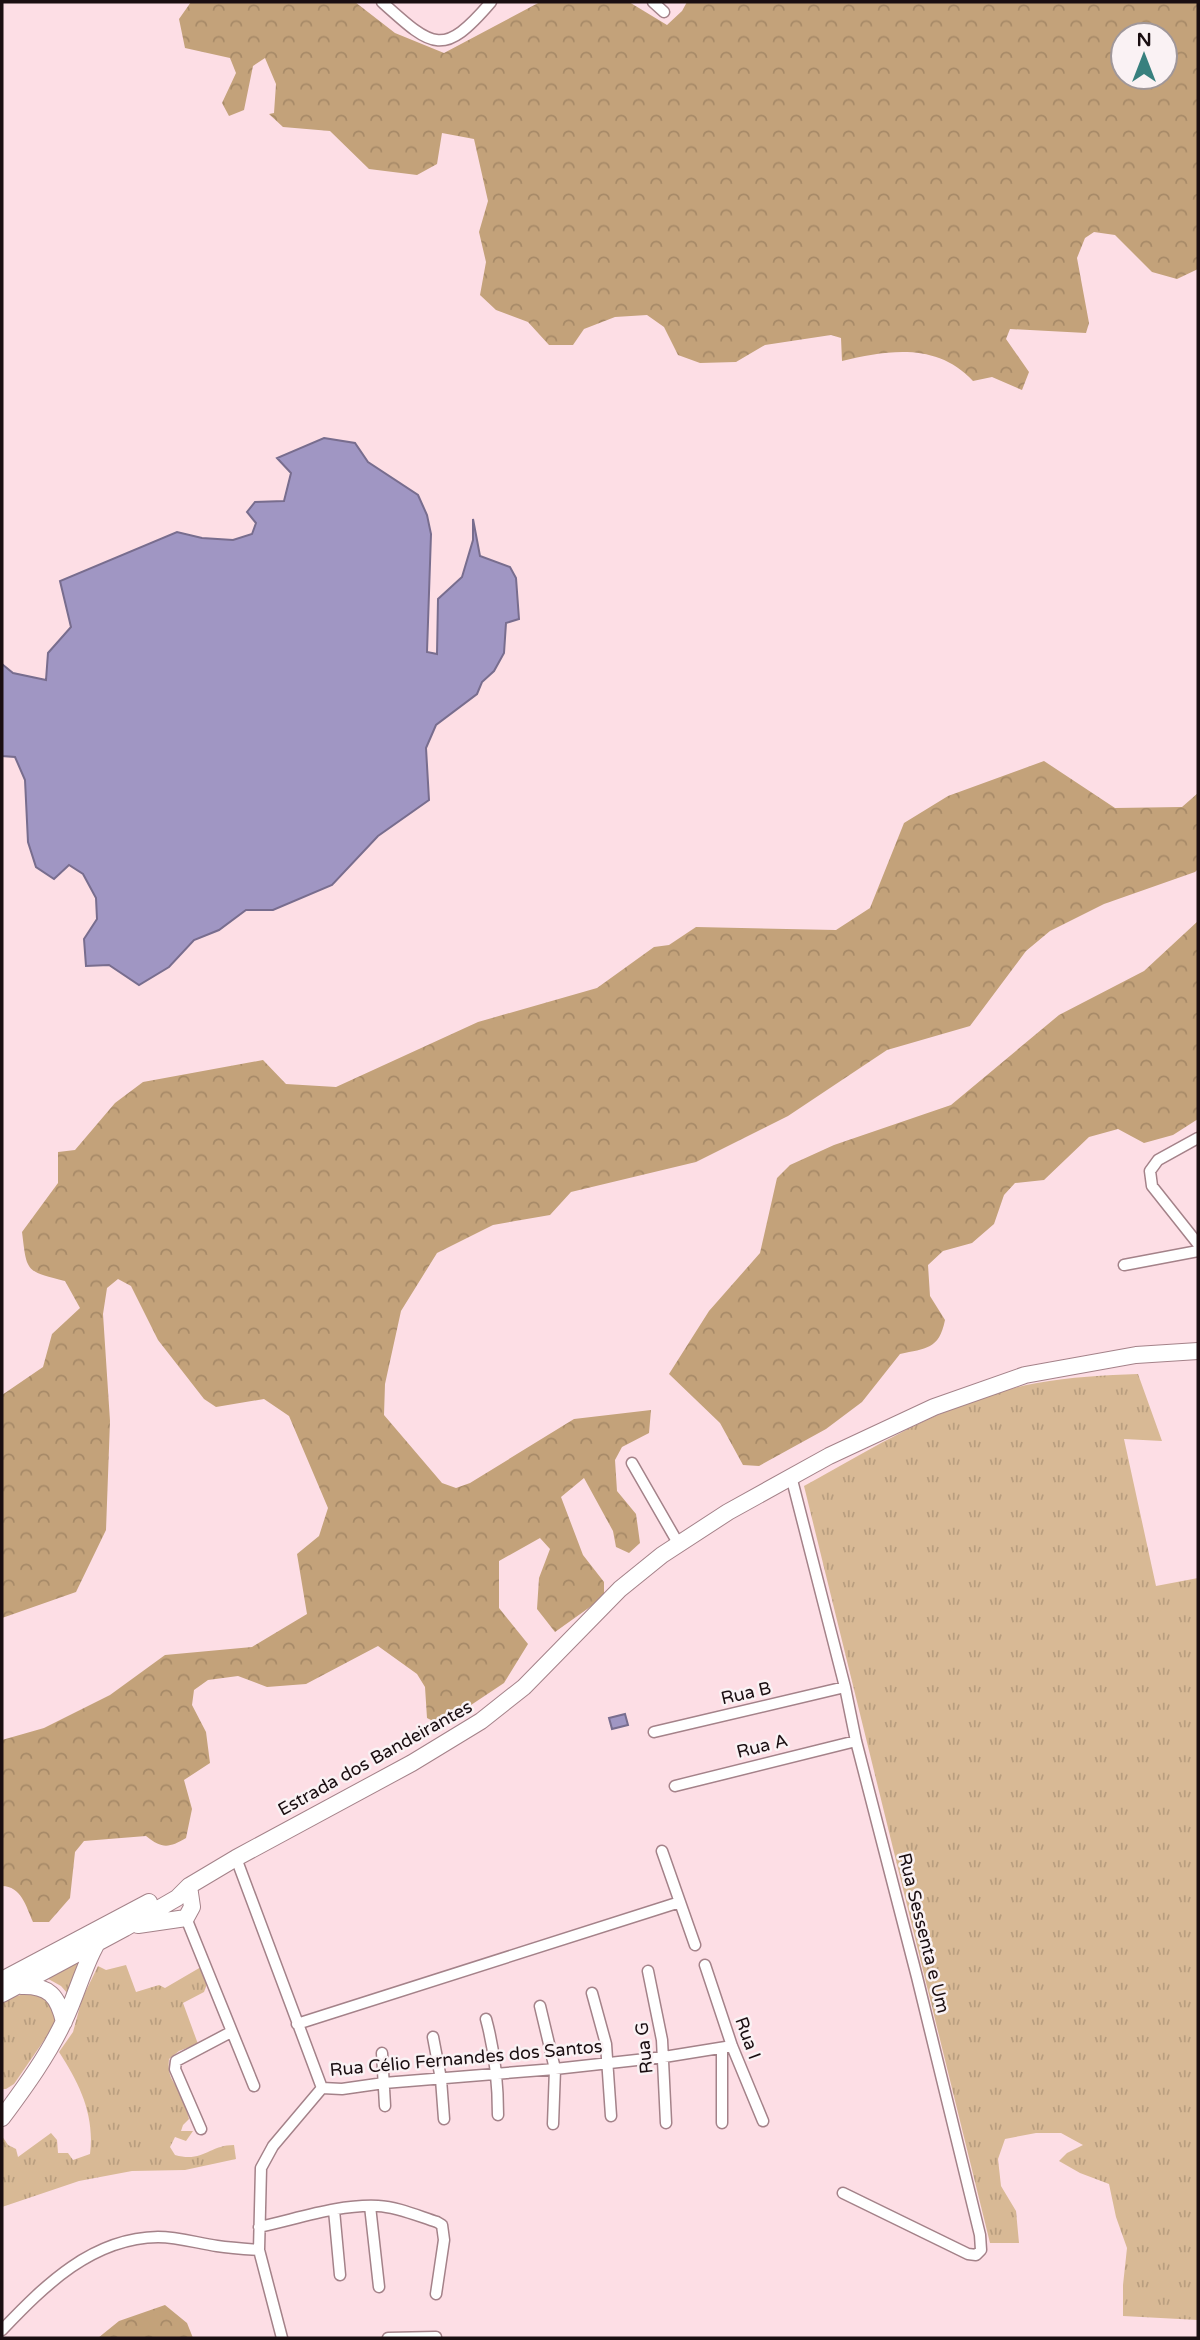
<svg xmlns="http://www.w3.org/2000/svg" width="1200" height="2340" viewBox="0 0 1200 2340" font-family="'Varela Round',sans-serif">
<defs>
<pattern id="grass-tufts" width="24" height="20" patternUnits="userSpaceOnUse" patternTransform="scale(1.75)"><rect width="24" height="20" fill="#d8b995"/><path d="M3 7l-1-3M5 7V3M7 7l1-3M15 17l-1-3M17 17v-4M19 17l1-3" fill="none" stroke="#b99e7f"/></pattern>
<pattern id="forest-crowns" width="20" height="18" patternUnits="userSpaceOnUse" patternTransform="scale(1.75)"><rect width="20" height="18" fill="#c3a27a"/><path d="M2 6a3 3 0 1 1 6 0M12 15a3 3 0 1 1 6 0" fill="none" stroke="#a78a68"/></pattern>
</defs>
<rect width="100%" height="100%" fill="#fddee5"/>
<!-- grass -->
<path fill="url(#grass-tufts)" d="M1138,1374l24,67 -38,-2 32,147 42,-8v742l-75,-4v-31l4,-37 -11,-31 -7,-33 -29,-11 -21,-12 8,-8 16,-8 -22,-12h-25l-31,6 -7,20 3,27 15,25 3,32h-29l-186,-757c74,-41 149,-88 233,-103 33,-6 68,-8 101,-9z
M90,1951l-22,43 -7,-8 -18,-10z
M126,1965l10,27 23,-7 6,3 36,-21 6,17 -3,8 -21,11 15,41 -19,7 -10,8c-2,19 5,23 14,37 3,7 4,16 6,23l-6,6 -2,6h12l-7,10 -11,-4 -5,10 5,8c28,8 34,-10 59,-10l2,14 -51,11 -53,1 -53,10 -77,26v-71l6,9 8,4 2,8 33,-24 6,7 1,13h10l5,7 17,-6c5,-38 -10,-70 -31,-102l14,-20 9,-33 16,-33 8,4z
M35,1991l21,17v15l-42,61 -8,5h-4v-89z"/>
<!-- forest -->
<path fill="url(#forest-crowns)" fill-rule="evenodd" d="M191,2h164l40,31 49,20 96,-51h89l38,23 15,-14 5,-9h511v267l-21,10 -25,-7 -37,-37 -21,-3 -9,6 -8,20 12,65 -3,10 -76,-4 -4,10 23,33 -7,18 -30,-13 -19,4c-36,-39 -85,-31 -131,-20l-1,-23 -10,-3 -66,10 -29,17 -36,1 -22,-8 -14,-28 -17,-12 -32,2 -31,12 -11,16h-24l-21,-23 -32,-12 -16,-15 6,-33 -7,-30 9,-31 -14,-62 -32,-6 -5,31 -20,11 -48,-6 -39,-38 -47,-4 -14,-13 5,-1 2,-29 -11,-26 -12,8 -9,44 -15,6 -7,-13 14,-30 -6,-15 -45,-10 -6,-29zM1123,35h42v42h-42z
M1044,761l71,47 67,-1 16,-14v76l-3,3 -91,32 -54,27 -24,20 -56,75 -83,24 -99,66 -92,46 -125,30 -21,23 -57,10 -56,28 -36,58 -16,73 -1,31 58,68 14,5 14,-5 104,-64 77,-9 -2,23 -27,14 -7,13 2,31 19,23 4,29 -11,10 -13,-6 -3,-16 -29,-53 -23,19 22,58 21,27v15l-49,35 -18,-23 2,-31 11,-29 -10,-11 -41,23v47l29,36 -24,39 -63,42 -14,-7 -2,-31 -8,-13 -39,-28 -72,38 -39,3 -29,-11 -30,4 -14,10 -2,15 14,27 4,31 -26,17 8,29 -6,29c-17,10 -24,11 -40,-2l-62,5 -9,11 -5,46 -21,24h-16c-7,-16 -12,-36 -31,-36v-146l42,-12 66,-33 55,-40 87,-8 55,-33 -10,-60 22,-18 9,-28 -39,-92 -25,-17 -48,8 -12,-8 -46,-59 -27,-54 -13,-7 -11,9 -4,26 7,107 -4,109 -30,62 -74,26v-223l41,-28 9,-33 28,-26 -15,-27c-40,-10 -38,-9 -43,-49l36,-49v-31l17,-2 40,-47 28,-21 120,-22 23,24 50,3 142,-65 119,-34 57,-41 15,-2 27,-18 140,3 34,-22 34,-85 44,-27z
M1198,921v198l-25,16 -29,8 -26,-14 -29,8 -45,43 -29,3 -11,12 -10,29 -22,19 -29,8 -15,14 2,31 15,24c-6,30 -19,28 -45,34l-38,48 -36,27 -67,37 -16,-1 -23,-42 -51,-49 40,-63 51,-58 17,-75 13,-13 44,-20 117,-40 108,-90 85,-44z
M165,2305l22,18 6,15h-95l21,-17z"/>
<!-- water -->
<path fill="#a096c3" stroke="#786d8e" stroke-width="2" d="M324,438l31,5 13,19 50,33 9,20 4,19 -4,118 10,2 1,-55 24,-22 11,-37v-21l7,37 30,11 6,11 3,41 -13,4 -2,30 -10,18 -12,11 -5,12 -41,31 -10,23 3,52 -51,36 -46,49 -59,25h-27l-27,20 -25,10 -25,27 -30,18 -30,-20 -23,1 -2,-27 13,-20 -1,-21 -13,-24 -14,-9 -15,14 -18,-12 -8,-25 -3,-62 -10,-23 -13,-1v-92l11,9 33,7 2,-27 23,-26 -11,-46 117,-49 25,6 31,2 19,-6 4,-11 -9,-11 8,-10 29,-1 7,-28 -14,-15z
M625,1714l3,11 -16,4 -3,-11z"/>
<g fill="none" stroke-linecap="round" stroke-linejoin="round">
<defs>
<path id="street" d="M382,2c51,46 61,56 109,0
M653,2l11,10
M1198,1138l-40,22 -8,11 2,15 46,58
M1124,1265l74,-14
M632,1463l46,80
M791,1476l54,211 11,54 61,236 63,258 1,15 -5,5 -8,-1 -125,-61
M654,1732l191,-45
M675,1786l181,-45
M662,1851l33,94
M236,1858l86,230
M186,1918l68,168
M705,1965l27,81 31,75
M648,1971l14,69 4,83
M592,1993l14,51 5,72
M540,2006l15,63 -2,55
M486,2019c9,33 12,62 12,96
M297,2024l383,-122
M433,2037l8,42 3,40
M722,2049v74
M382,2053l3,53
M322,2088l20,1 42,-6 171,-14 109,-12 68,-11
M201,2129l-26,-60 1,-8 55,-29
M370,2206l9,81
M334,2210l6,65
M259,2227c38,-8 80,-23 119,-21 20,1 40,10 59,16l5,3 2,15 -8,54
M2,2330c43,-45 90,-92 156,-93 20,0 39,6 59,9 14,2 28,3 42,4
M282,2338l-23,-88 2,-82 12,-22 49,-58
M388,2338l48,-1"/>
<path id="secondary" d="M138,1925l48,-7 6,-11 -3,-21
M2,1980l147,-78
M21,1986c28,-1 37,10 43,36
M2,1994l123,-66 52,-30 12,-12 47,-28 176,-95 69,-42 43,-34 96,-98 42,-34 66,-43 101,-56 105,-49 91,-32 111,-20 62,-4
M2,2118c23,-31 47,-64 63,-99 15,-32 23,-71 47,-97"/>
</defs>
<!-- street casing -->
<use href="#street" stroke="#a48289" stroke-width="13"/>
<!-- secondary casing -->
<use href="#secondary" stroke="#a48289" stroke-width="18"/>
<!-- street -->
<use href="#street" stroke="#fff" stroke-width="10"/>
<!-- secondary -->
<use href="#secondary" stroke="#fff" stroke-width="16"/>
</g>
<g text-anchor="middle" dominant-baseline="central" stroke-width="5" stroke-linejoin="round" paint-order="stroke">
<!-- street labels -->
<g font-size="18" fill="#1a0e11" stroke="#faf2f4">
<text transform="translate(746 1693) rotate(-13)">Rua B</text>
<text transform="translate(762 1746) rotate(-14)">Rua A</text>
<text transform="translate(375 1758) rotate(-29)">Estrada dos Bandeirantes</text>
<text transform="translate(924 1933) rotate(76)">Rua Sessenta e Um</text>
<text transform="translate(748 2038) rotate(70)">Rua I</text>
<text transform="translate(644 2048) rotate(-96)">Rua G</text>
<text transform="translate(466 2058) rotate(-5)">Rua Célio Fernandes dos Santos</text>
</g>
</g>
<!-- border -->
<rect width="1200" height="2340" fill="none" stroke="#1a0e11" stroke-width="7"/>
<!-- north arrow -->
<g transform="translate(1144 56)"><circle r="33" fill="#faf2f4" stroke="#a09799" stroke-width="2"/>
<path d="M0-5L12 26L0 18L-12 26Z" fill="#38807e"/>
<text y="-10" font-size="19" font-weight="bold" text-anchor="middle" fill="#1a0e11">N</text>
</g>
</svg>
